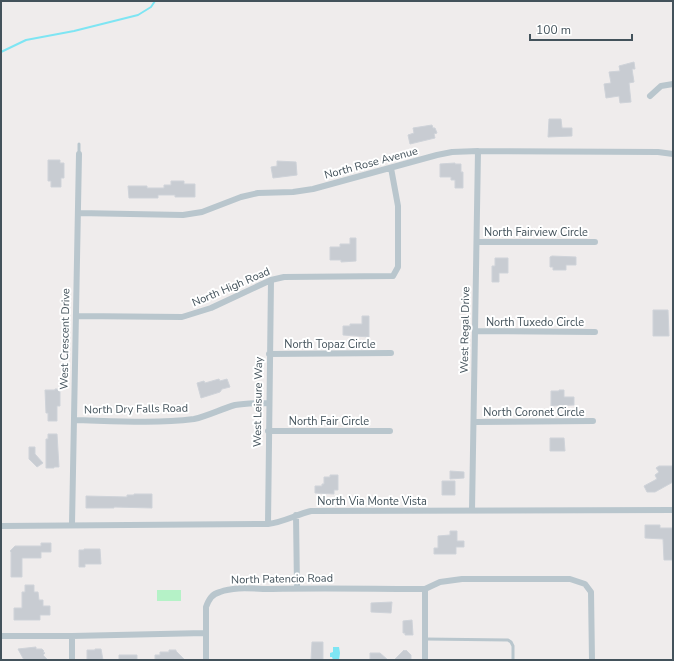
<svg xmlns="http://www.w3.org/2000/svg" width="674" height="661" viewBox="0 0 674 661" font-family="'Nunito Sans',sans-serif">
<rect width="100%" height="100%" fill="#efecec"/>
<!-- green -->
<path fill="#b5f2c7" d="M157,590h24v11h-24z"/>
<!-- water -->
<path fill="#7ee5f3" d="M333,647h6l1,6 -1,7h-6l-1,-3h-2v-4l3,-1z"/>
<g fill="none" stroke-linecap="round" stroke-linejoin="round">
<!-- stream -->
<path stroke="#7ee5f3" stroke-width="2" d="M1,52l25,-12 48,-9 64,-16 13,-8 4,-6"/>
</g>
<!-- building -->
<path fill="#c8ccd2" stroke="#cfd3d9" d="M634,62l1,7h-3l2,13 -5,1 2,19 -11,1 -1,-7 -13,2 -2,-14 7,-1 -2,-11 11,-1 -1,-5z
M549,119h12l1,9h10v8l-24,1z
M432,125l1,3h2l2,5 -3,1 1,4 -25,6 -2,-9 6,-2 -1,-5z
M48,160h12v3h4v15h-3v9h-10v-6h-3z
M277,161l19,1 1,13 -24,3 -2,-11 6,-1z
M455,163v1h6v8h2v16h-8v-8h-4v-3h-11v-13z
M171,181h13v3h11v13h-20v-2h-17v3h-29l-1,-12h19v2h17v-3h7z
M350,238h6v23l-15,1v-2h-11v-13h10v-3h10z
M552,256l24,1v8h-10v5h-13v-3h-3v-10z
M495,258h13v15h-9v9h-7v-16h3z
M653,310h15l1,26h-16z
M362,316h7v21l-26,-2v-9h7v-2h12z
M219,379l1,2 7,-2 3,8 -8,2 -2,3 -19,6 -4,-15 7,-2 1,2z
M55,389h5v17h-3v15h-9v-8h-2l-1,-23h10z
M559,390h5v7h10v8l-23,1v-15h8z
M48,434h9l2,33h-5v1h-8v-29h2z
M550,438h14l1,13h-15z
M29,447h6v7l8,9 -6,4 -8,-8z
M659,466h14v16l-18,10h-8l-3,-6 13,-7 -2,-4 4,-3 -3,-4z
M450,471l14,1v6l-14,1z
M330,475h8v15h-4v4l-19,-1v-7h7v-2h2v-7h6z
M442,481h13v14h-13z
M134,494h18v14l-38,-1v1h-28v-12l41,1v-2h7z
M645,525h15v3h13v32h-9l-1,-21 -18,-1z
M450,531h7v10h7v6h-8v7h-22v-6h4v-12l12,-1z
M41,543h10v9h-10v6h-19v19h-11v-25l-1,-1 5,-5h26z
M84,549h16l1,15h-16v3h-6v-17h5z
M25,585h9v7h4l1,8h4v6h7v9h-10v5h-26v-12h8v-16h3z
M392,602l-1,11 -20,-1v-9z
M412,620l1,15h-8v-2h-2v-12z
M312,642h11v18h-12z
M36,647v2h6l2,2 -1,1 2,1 -2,2 5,5h-24l-6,-11z
M95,649h6l2,11h-16v-10h8z
M169,650h7v1l9,9h-30v-5h5v-3h9z
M404,650l1,1 1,-1 5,5v5h-17z
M370,653h10l8,7h-18z
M119,655h18v5h-18z"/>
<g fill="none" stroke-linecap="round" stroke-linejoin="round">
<!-- service -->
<path stroke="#b9c6cd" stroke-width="3" d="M79,154v-10
M425,639l83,1 3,2 2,4v14"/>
<!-- minor -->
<path stroke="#b9c6cd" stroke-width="6" d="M650,96l11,-10 12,-2
M78,213l105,2 19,-3 39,-15 17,-4 35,-1 20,-3 124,-34 15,-3 26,-1 180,1 15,2
M477,242h118
M76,316l106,1 29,-9 60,-28 13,-3 109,-1 5,-9v-61l-7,-38
M475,331l120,1
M269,354l122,-1
M74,420c39,1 80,4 120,-1 14,-3 27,-10 41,-14 10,-2 22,-2 33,-2
M474,422l119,-1
M268,431h122
M472,510l6,-359
M296,515l1,73
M72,524l7,-370
M268,524l3,-244
M1,526l267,-2c16,-2 27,-9 43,-13l362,-1
M425,589v71
M1,636h71l133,-3
M72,636v24
M206,660v-53c3,-8 6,-13 14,-15 15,-6 35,-3 52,-3 51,-1 102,0 153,0l15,-7 22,-3h108l15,5 6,8 1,68"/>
</g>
<g text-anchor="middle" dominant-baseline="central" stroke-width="4" stroke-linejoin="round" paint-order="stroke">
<!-- street labels -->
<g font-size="11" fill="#43525b" stroke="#fff">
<text transform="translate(371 163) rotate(-15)">North Rose Avenue</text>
<text x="536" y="232">North Fairview Circle</text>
<text transform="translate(231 287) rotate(-23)">North High Road</text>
<text x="535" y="322">North Tuxedo Circle</text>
<text transform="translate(465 330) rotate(-89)">West Regal Drive</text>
<text transform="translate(65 339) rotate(-89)">West Crescent Drive</text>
<text x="330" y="344">North Topaz Circle</text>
<text transform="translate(258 402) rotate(-89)">West Leisure Way</text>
<text transform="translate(136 409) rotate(-1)">North Dry Falls Road</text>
<text x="534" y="412">North Coronet Circle</text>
<text x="329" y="421">North Fair Circle</text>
<text x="372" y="501">North Via Monte Vista</text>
<text transform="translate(282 579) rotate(-1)">North Patencio Road</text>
</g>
</g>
<!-- border -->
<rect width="674" height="661" fill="none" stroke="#43525b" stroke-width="4"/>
<!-- scale -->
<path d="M530 34v6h102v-6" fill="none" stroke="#43525b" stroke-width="2"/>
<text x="536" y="34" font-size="12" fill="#43525b" stroke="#ffffff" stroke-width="3" paint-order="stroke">100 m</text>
</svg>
